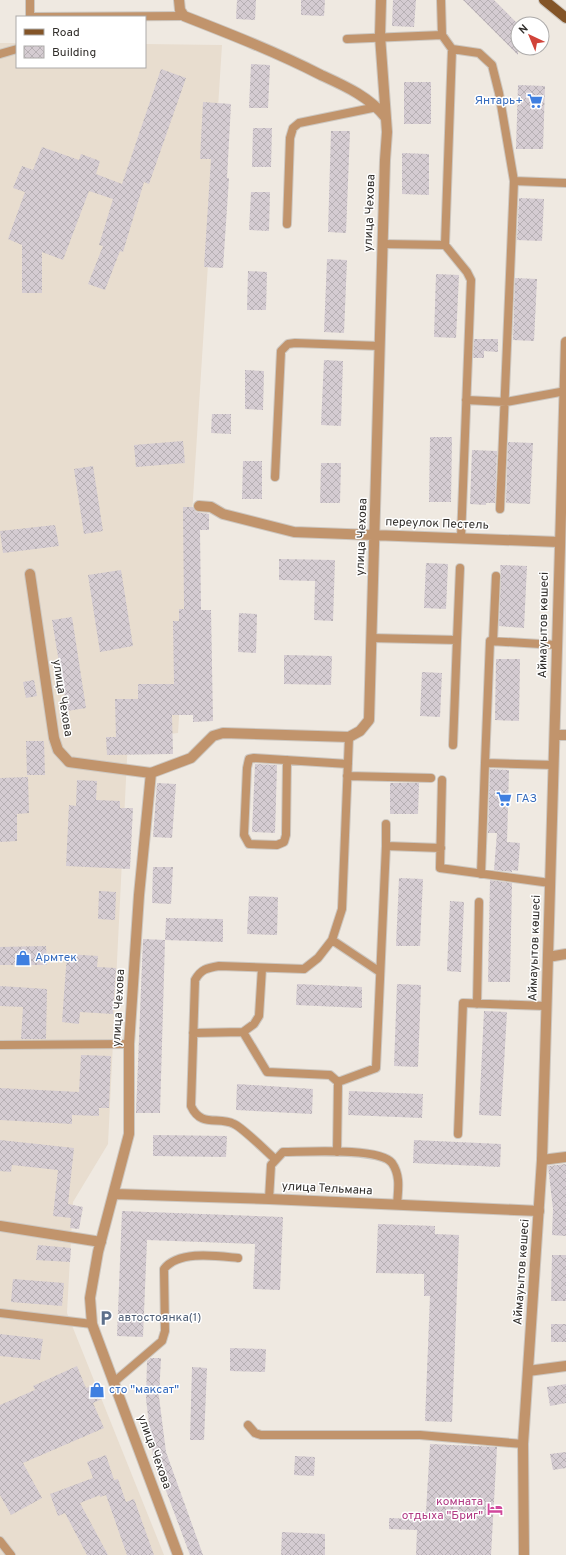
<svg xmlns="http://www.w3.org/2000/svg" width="566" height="1555" viewBox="0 0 566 1555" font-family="Overpass,sans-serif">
<defs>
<pattern id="building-cross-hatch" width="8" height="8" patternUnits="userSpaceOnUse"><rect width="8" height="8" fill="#d5ccd2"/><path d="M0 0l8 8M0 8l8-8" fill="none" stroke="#b7b0b4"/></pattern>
</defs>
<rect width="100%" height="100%" fill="#efe9e1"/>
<!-- built -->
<path fill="#e8ddcf" d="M0,43h17v24h128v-23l77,1 -44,688 -50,6 -20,405 -35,58 -6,111 97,242h-164z"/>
<!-- building -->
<path fill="url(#building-cross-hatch)" d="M237,0h19l-1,20 -19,-1z
M301,0h24l-1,16 -23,-1z
M393,0h23l-2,27 -22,-1z
M463,0h31l24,24v31z
M251,64l19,1 -2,43h-19z
M161,69l25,9 -37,106 -5,-2 -21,70 -3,-1 -15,39 -17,-6 15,-38 -4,-1 14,-46 -24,-8 -26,69 -21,-8v41h-20v-48l-14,-6 17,-47 -12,-4 9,-22 11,4 9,-23 37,13 2,-6 19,7 -4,13 26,10z
M404,82h27v42h-27z
M518,85l27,1 -2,63h-27z
M203,102l28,2 -4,74h2l-6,90 -19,-1 7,-108h-11z
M253,128h19l-1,39h-19z
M331,131h19l-4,102 -18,-1z
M402,153l27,1v41l-27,-1z
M251,192h19l-1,39 -20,-1z
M519,198l25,1 -2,42 -25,-1z
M327,259l20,1 -3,73 -20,-1z
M248,271l19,1 -1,38h-19z
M436,274l23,1 -3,63 -22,-1z
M515,278l22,1 -3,62 -21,-1z
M474,339h24v13l-14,-1v7h-11z
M324,360l19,1 -2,65 -20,-1z
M245,370l19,1 -1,39 -18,-1z
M212,414h19v20l-20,-1z
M430,437h22l-1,65h-22z
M183,441l2,22 -49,4 -2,-22z
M508,442l25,1 -3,61 -24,-1z
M472,450l25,1 -2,52h-9v2l-16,-1z
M243,461h19v38h-20z
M321,463h20l-1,40h-20z
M93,466l10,65 -19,3 -10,-65z
M183,507h10l3,5 13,2v16h-9l1,80h10l2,111 -20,1v-7h-21l1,39 -66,1 -1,-18h10l-1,-38h23v-15h36l-1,-63h6v-12h5z
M55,525l4,21 -56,7 -3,-22z
M279,559l56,1 -2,61 -19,-1 1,-39 -36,-1z
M426,563l22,1 -2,45 -22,-1z
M500,565l27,1 -3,62 -25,-2 2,-50z
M121,570l12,76 -33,6 -12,-77z
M239,613l18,1 -1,39 -18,-1z
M72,617l14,91 -19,3 -15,-91z
M284,655l48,1 -1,29 -47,-1z
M496,659h24l-1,62 -24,-1z
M422,672l20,1 -2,44 -20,-1z
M34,680l3,16 -11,2 -3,-16z
M26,741h18l1,34h-18z
M255,764l22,1 -2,68 -23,-1z
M490,769l19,1 -2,72 13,1 -2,28 -6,-1v2l-18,-2 3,-37h-9z
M28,777l1,36 -12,1v27l-17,1v-64z
M77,780l20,1 -1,19 24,1v7h13l-3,61 -64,-3 3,-61 7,1z
M157,783l19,1 -4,54 -19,-1z
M390,783h29l-1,31h-28z
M153,867h20l-2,37 -19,-1z
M399,878l24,1 -3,67h-24z
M490,880l22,3 -2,99h-22z
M99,891l17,1 -1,28 -17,-1z
M249,896l29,1 -1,38 -30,-1z
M450,901l14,1 -3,70 -14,-1z
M166,918l57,1v23l-58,-2z
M143,939l22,1 -5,173h-24z
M46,946l1,19h-47v-18z
M67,954l31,2 -1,11 19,1 -3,46 -33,-2 -1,12 -17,-2z
M297,984l65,3v21l-66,-3z
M397,984l24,1 -3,82 -24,-1z
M0,986l47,3 -1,50h-25l2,-32 -23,-1z
M484,1011l23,1 -6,104 -22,-1z
M81,1055l30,1 -2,52h-10v8l-27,-1v9l-72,-4v-32l79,4z
M237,1084l76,5 -1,25 -76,-4z
M349,1091l74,3 -1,24 -74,-3z
M153,1135l74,1 -1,21 -73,-1z
M0,1140l74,8 -6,56 15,3 -4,22 -9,-1 1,-10 -18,-2 5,-46 -46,-5 -1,7 -11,-1z
M414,1140l87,4 -1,23 -87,-4z
M566,1164v72l-14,-1 1,-26 -5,-43z
M122,1211l161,6 -3,73 -27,-1 2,-45 -108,-4 -4,97 -26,-1z
M378,1224l57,2v8l24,1 -7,187 -27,-1 5,-125h-6v-22l-48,-1z
M38,1245l33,3 -1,14 -34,-2z
M552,1255h14v46h-15z
M13,1279l51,4 -2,23 -51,-4z
M551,1324h15v18h-15z
M0,1334l43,5 -3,21 -40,-4z
M230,1348l36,1 -1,23 -35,-1z
M151,1358h10l-2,39 7,55 37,103h-13l-37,-99 -7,-57 1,-38z
M77,1366l9,22 10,-4 6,15 -9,4 11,25 -81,35 19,35 -31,17 -11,-20v-90l35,-15 -2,-4z
M192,1367l15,1 -3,72h-14z
M566,1384v19l-16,3 -3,-19z
M430,1444l67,3 -6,108h-75l1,-25 -28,-1v-11l29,1v-8l8,1z
M566,1452v16l-13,2 -3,-16z
M106,1455l8,25 4,-1 8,23 8,-3 20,56h-27l-21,-60 -6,2v-2l-20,8 28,52h-21l-22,-42 -7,3 -8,-22 43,-16 -6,-16z
M295,1456l20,1 -1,19 -20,-1z
M282,1532l43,2v21h-44z"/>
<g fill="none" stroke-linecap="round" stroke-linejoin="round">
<defs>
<path id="service" d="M441,0l1,35
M30,17l154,-1
M30,17v-17
M347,39l95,-4 10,14 -7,196 22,27 4,8 -10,258
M452,49l27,4 13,12 7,28 15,88 -14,328
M0,54l17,-5
M514,181l52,2
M287,224l3,-86 3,-10 6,-5 78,-16
M382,244l63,1
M466,400l40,2 60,-11
M275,477l6,-126 7,-7 7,-1 85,3
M371,638l86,2 3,-72
M493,641l3,-65
M453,745l4,-105
M287,760l-1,75 -2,7 -7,3 -28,-1 -5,-9 3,-67 2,-9 5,-1 94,6
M554,765l-69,-2 5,-122 67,4
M347,776l84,2
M442,780l-2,88 110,15
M386,824v22l55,2
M481,874l4,-111
M332,940l48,32
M262,968l-3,48 -5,8 -11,8 24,40 63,3 8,7
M477,1004l2,-102
M193,1033l50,-1
M0,1045l129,-1
M458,1134l5,-131 83,3
M337,1152l1,-70 38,-14 10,-222
M275,1159c-8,-7 -32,-31 -41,-35 -16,-8 -33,4 -43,-18l4,-126c6,-11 12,-12 24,-14l85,3 14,-11 14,-18 10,-31 7,-172
M269,1199l2,-34 12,-13c21,0 97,-5 109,11 9,13 6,27 5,42
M0,1313l92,11
M114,1382l48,-41 3,-10 -1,-62c15,-19 53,-13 74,-11
M248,1425l7,8 6,2h159l103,9
M0,1541l11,14"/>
<path id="minor" d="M179,0l1,10 4,6c46,18 92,36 137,59 24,11 49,22 65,43
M199,506l12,1 12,7 71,18 265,10
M30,574l24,164 4,12 11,12 82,11 40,-15 22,-22 10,-3 126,4 11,-6 9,-11 16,-560 2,-28 -7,-96 1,-36
M555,735h11
M151,773l-12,122 -10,149v90l-31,118 -8,46 2,26 86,231
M548,957l18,-3
M542,1160l24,-3
M114,1194l155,5 270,12
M0,1226l101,16
M528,1371l38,-5"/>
<path id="tertiary" d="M524,1555l-1,-111 19,-284 24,-818"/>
<path id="primary" d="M544,0l22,18"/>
</defs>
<!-- service casing -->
<use href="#service" stroke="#cdc7c0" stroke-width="10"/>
<!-- minor casing -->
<use href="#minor" stroke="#cdc7c0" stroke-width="12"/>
<!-- tertiary casing -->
<use href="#tertiary" stroke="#cdc7c0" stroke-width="12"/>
<!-- primary casing -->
<use href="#primary" stroke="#cdc7c0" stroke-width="12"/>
<!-- service -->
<use href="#service" stroke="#c1946c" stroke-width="8"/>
<!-- minor -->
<use href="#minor" stroke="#c1946c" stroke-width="10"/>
<!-- tertiary -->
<use href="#tertiary" stroke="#c1946c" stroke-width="10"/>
<!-- primary -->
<use href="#primary" stroke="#835427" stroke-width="10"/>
</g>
<!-- icons -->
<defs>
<symbol id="supermarket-bare" viewBox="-9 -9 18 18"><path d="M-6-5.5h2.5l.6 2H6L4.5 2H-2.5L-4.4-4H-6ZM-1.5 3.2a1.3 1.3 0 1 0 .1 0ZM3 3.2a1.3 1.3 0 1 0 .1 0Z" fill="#3f7fe0" stroke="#fff" stroke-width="2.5" paint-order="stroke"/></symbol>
<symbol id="shop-bare" viewBox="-9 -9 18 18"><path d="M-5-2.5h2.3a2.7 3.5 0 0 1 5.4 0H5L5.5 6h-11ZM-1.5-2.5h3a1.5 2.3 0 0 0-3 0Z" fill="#3f7fe0" stroke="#fff" stroke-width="2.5" paint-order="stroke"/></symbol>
<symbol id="parking-bare" viewBox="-9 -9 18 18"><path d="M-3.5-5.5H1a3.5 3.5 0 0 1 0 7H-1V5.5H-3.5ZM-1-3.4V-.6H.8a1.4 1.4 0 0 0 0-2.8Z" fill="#5c6f8a" stroke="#fff" stroke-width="2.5" paint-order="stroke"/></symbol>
<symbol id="hotel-bare" viewBox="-9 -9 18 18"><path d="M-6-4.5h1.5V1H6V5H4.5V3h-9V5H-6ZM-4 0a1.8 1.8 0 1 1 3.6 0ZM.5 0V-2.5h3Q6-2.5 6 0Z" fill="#d1479c" stroke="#fff" stroke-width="2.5" paint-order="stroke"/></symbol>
</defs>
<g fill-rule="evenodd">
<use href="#supermarket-bare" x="524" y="90" width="22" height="22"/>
<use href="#supermarket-bare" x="493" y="788" width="22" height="22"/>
<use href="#shop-bare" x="12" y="947" width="22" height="22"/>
<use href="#parking-bare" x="95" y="1307" width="22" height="22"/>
<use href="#shop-bare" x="86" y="1379" width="22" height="22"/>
<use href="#hotel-bare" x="484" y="1498" width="22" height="22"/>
</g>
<g text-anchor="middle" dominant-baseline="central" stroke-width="3" stroke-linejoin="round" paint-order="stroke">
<!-- shop labels -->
<g font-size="12" fill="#366cbe" stroke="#fff" text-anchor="start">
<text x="523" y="101" text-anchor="end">Янтарь+</text>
<text x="516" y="799">ГАЗ</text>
<text x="35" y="958">Армтек</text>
<text x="109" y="1390">сто "максат"</text>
</g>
<!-- street labels -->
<g font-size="12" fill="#312e2b" stroke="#fff">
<text transform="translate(370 213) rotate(-88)">улица Чехова</text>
<text transform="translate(437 524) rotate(2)">переулок Пестель</text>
<text transform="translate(362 537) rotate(-88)">улица Чехова</text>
<text transform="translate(544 625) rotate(-89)">Аймауытов көшесі</text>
<text transform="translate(62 698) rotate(81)">улица Чехова</text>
<text transform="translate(535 948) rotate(-88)">Аймауытов көшесі</text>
<text transform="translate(119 1008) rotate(-87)">улица Чехова</text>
<text transform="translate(327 1189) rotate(3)">улица Тельмана</text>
<text transform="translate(522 1272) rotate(-86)">Аймауытов көшесі</text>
<text transform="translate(154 1452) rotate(70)">улица Чехова</text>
</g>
<!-- service labels -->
<g font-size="12" fill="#4e5e75" stroke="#fff" text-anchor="start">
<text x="118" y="1318">автостоянка(1)</text>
</g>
<!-- hotel labels -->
<g font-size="12" fill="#b23c85" stroke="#fff" text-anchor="end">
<text x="483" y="1502">комната<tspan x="483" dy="14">отдыха "Бриг"</tspan></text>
</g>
</g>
<!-- legend -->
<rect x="16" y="16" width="130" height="52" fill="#ffffff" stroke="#adabaa"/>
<rect x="24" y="29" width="20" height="6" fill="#835427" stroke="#adabaa"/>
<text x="52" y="36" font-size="12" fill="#312e2b">Road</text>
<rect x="24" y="46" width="20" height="12" fill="url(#building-cross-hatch)" stroke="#adabaa"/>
<text x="52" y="56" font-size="12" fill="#312e2b">Building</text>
<!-- north arrow -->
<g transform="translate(530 36) rotate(316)"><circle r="19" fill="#ffffff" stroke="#adabaa"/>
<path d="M0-3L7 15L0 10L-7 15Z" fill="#d14339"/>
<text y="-6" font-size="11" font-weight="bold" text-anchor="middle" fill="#312e2b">N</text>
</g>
</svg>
